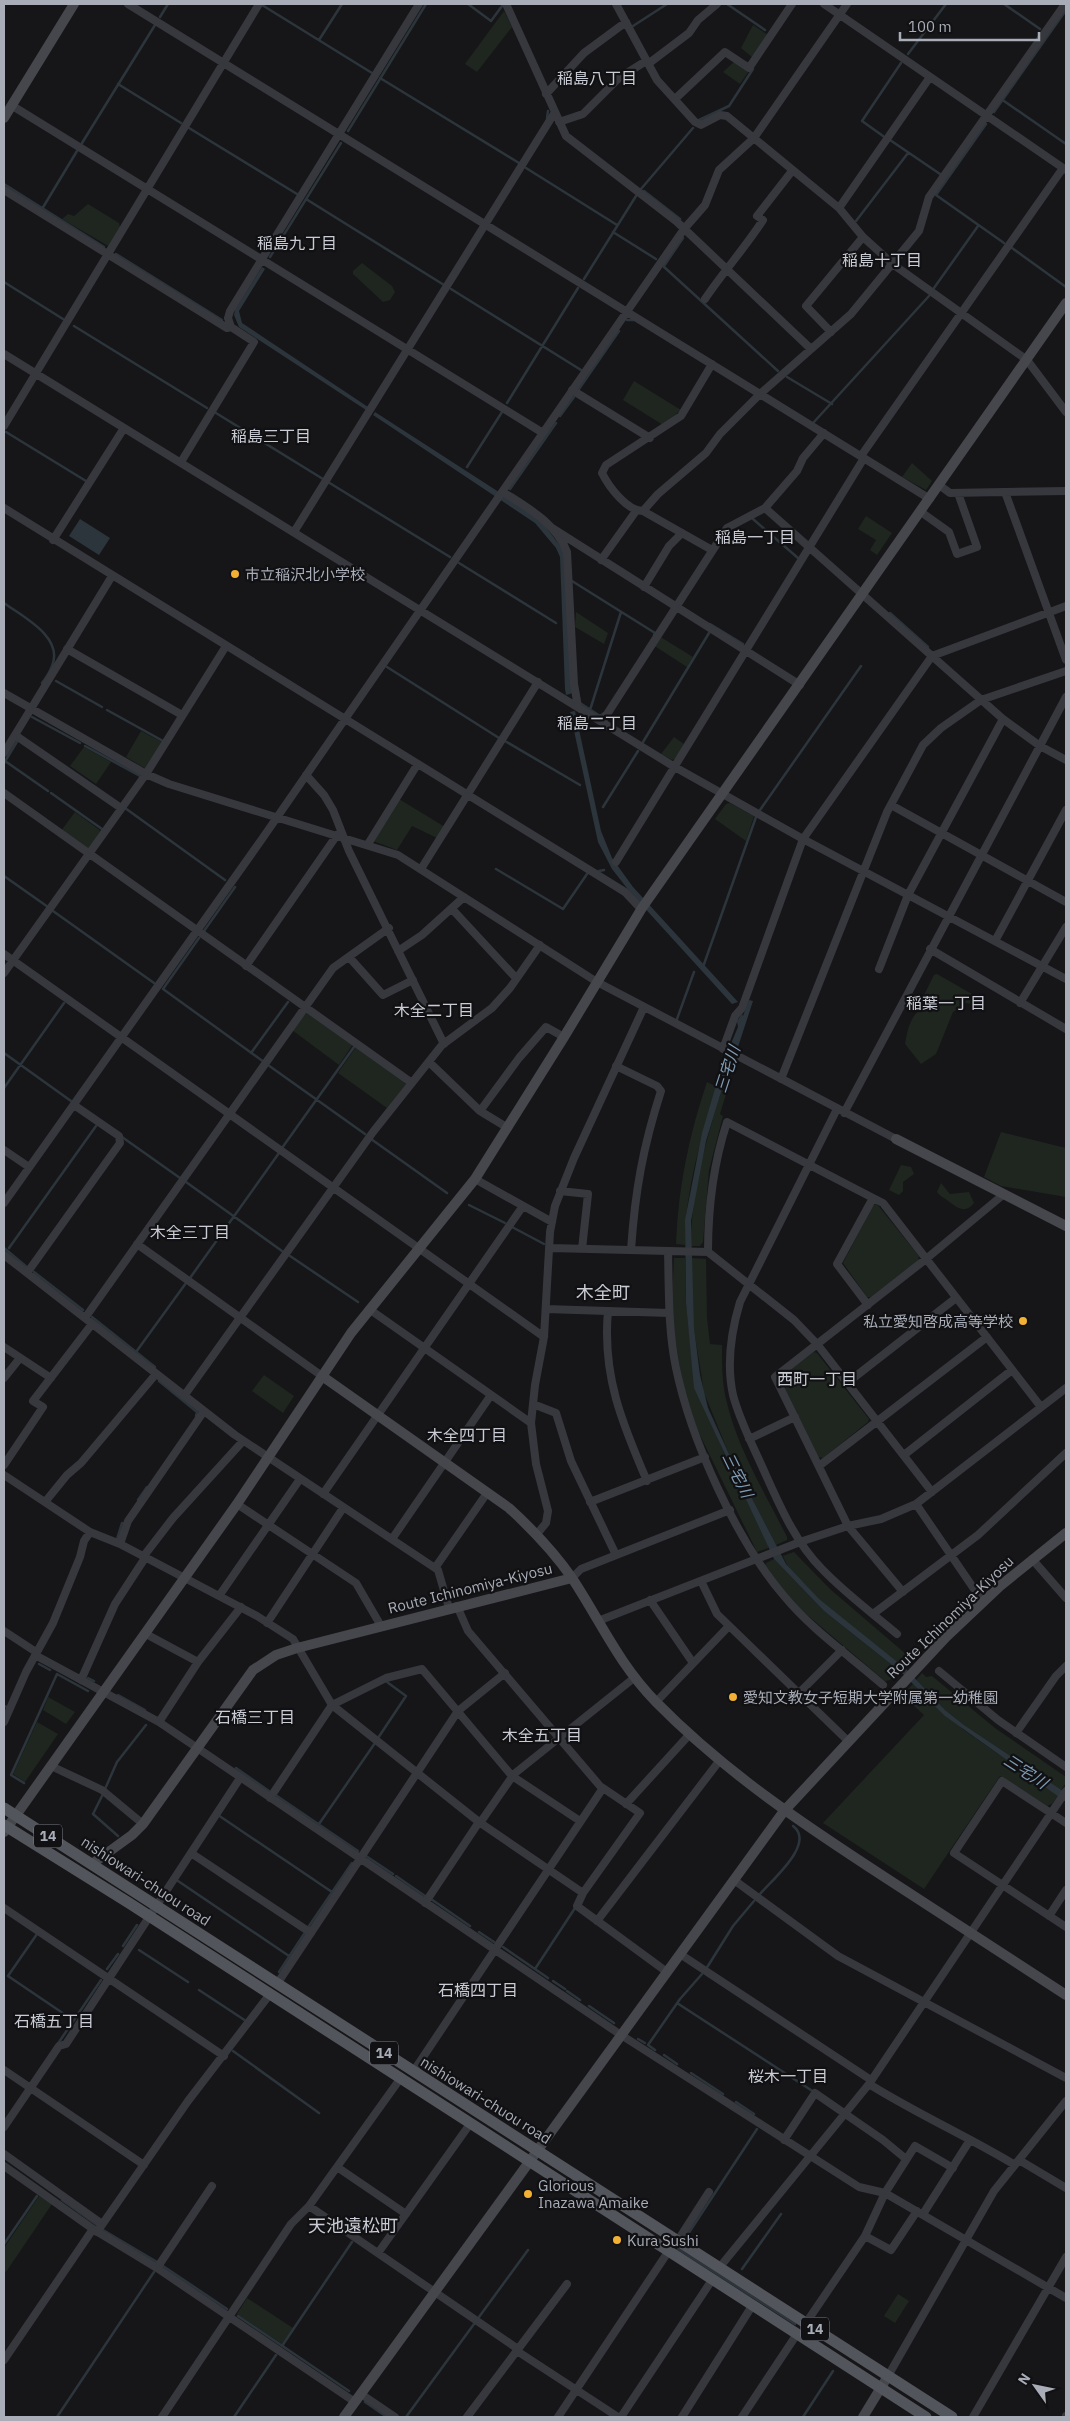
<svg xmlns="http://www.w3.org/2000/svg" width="1070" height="2421" viewBox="0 0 1070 2421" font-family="'IBM Plex Sans','Noto Sans JP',sans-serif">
<rect width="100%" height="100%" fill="#161618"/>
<!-- green -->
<path fill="#1e261f" d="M504,11l8,16 -35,45 -12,-8z
M753,25l15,10 -15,23 -12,-10z
M735,61l14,10 -9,13 -17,-12z
M88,204l31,19 2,8 -11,16 -48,-28 6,-5 6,2z
M362,263l30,23 3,6 -5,8 -7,2 -30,-28v-3z
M634,381l47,29 -18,15 -40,-25z
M912,463l20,18 -6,9 -24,-13z
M866,516l26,17 -15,22 -7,-5 6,-10 -18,-11z
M576,612l32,21 -4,11 -29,-17z
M659,636l34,21 -6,10 -34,-22z
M141,731l21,11 -16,27 -20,-12z
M674,737l10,7 -9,15 -3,1 -11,-6z
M84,747l27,15 -15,22 -26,-18z
M399,799l46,28 -8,11 -25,-12 -15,24 -24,-9z
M730,803l24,13 -8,25 -31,-22 11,-15z
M75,812l26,19 -12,18 -28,-18z
M937,974l49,28 -8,3 -12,-2 -13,9 -17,42 -15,10 -16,-20c2,-10 3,-19 9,-28 3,-5 6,-3 9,-8l-4,-3 15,-30z
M308,1012l45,32 -14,21 -47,-35 12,-17z
M356,1047l49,33 1,4 -19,24 -49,-35z
M722,1073c-18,55 -37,113 -37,172l-9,-1c2,-56 13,-109 31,-162l6,3 4,-9z
M726,1076l5,2 -11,36 3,2 -14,54 -6,72 -3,4h-9c0,-59 18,-115 35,-170z
M1001,1132l65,16v49l-65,-11 -17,-9z
M901,1165l10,2 3,7 -11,8v9l-4,4 -10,-5z
M941,1183l9,11 19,-2 5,11c-9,12 -18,4 -27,-3 -4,-3 -6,-3 -10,-8z
M877,1204l42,52 -1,5 -47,36h-4l-24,-34 30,-58z
M674,1258h11l1,45 8,76 30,74 44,88v7l-11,4 -60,-123 -14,-43 -10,-60 -1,-26z
M691,1258l15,1 1,59 3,26 12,1c0,19 0,37 4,54 11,49 39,94 61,138v3l-11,5 -47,-91 -26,-64c1,-6 -8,-50 -9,-61 -3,-24 -3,-48 -3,-71z
M814,1352l3,1 52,66 -1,3 -45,36 -5,-1 -37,-77 1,-4z
M264,1375l30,21 -11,17 -31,-22z
M794,1552l36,37 77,66v5l-5,6c-29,-22 -108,-78 -119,-110z
M774,1559l50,52 74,59 -8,10 -5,1 -92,-78 -28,-37 1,-3z
M922,1673l4,4 6,-1 63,52 71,49v6l-5,7 -97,-65 -19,-15 -29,-30z
M913,1684l51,46 94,66 -6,8 -5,2 -47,-30 -76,113 -101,-66 101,-108 -20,-18v-4z
M48,1697l27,15 -9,12 -23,-14z
M37,1722l21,12 -33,48 -12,-8z
M39,2196l13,8 -46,68 -2,-2v-22z
M898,2294l11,7 -14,22 -11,-7z
M247,2298l46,30 -11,16 -45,-30z"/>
<!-- water -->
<path fill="#2c353c" d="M262,267l3,2 -26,42 3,12 126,84 -2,3 -127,-83 -5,-12 1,-5z
M375,412l164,106 25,33 9,142 -7,2 -1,-6 -5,-132 -4,-9 -21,-25 -162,-108z
M80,519l30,19 -11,17 -30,-19z
M575,711l26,120 11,27 21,29 105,115 -6,2 -102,-112 -18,-23 -14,-27 -28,-130z
M749,1000l4,1 -16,49 -6,10 -25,81 -15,80 3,107 6,47 8,33 21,46 57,110 33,35 87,70 39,41 19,15 102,68v9l-121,-86 -43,-43 -78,-62 -50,-52 -80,-171 -8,-85 -1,-83 17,-87 20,-68 16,-38 -1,-6 5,-7 1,2z"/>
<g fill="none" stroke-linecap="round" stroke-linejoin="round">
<!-- stream -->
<path stroke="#2c353c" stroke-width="2.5" d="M468,4l23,17 11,-15
M727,4l38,26
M1004,4l36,25
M262,5l110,68
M160,17l8,-13
M633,26l34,-22
M319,40l23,-36
M908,54l38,-50
M380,78l139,85
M118,84l63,39
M1004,101l62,43
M994,112l72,-102
M547,118l1,-7
M699,120l30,-14 24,-37
M986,124l-50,71 68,48
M189,128l108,66
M348,131l78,-127
M883,136l-21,-15 39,-58
M890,140l50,34
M82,143l73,-118
M526,168l91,57
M4,184l100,63
M641,189l52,-61
M644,191l36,28
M306,199l138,86
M42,209l35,-58
M856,221l52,-68
M613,232l43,27
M1012,248l54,39
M116,254l106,66
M270,257l71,-114
M663,266l115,105
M664,266l19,-28
M584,279l52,-83
M4,282l59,37
M934,288l44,-62
M451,289l130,81
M627,320h7
M74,326l133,82
M787,377l45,27
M579,389l40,-58
M507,403l71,-115
M216,413l107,66
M560,416l14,-19
M814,422l115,-126
M6,432l80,49
M467,467l35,-55
M328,482l122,75
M510,489l46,-66
M753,519l45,39
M459,563l97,60
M572,581l83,52 -1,2
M4,603c19,14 60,34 48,63 -2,6 -6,12 -10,17
M890,613l38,34
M710,624l33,20
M387,667l112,71
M56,681l46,26
M580,703l20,13 4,-3
M107,710l56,31
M590,710l31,-98
M32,717l48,26
M505,741l75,44
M643,742l66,-109
M85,746l55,30
M5,761l43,30
M4,763l14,-23
M51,793l51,36
M603,807l35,-56
M125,808l100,72
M760,810l101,-144
M496,869l67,40 24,-35
M599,871l5,-1
M4,876l44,31
M53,911l101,72
M204,931l31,-44
M199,938l-36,51 101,73
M703,967l53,-150
M677,1019l17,-47
M4,1053l67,48
M251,1053l37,-51
M268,1065l97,69
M4,1088l60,-85
M122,1137l58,41
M371,1139l76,54
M282,1148l72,-101
M186,1182l96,69
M469,1205l36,18
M512,1227l32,17
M4,1248l24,20
M9,1248l87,-122
M290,1256l68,46
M34,1272l49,38
M190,1278l89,-125
M92,1317l63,50
M136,1352l50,-69
M159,1381l38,31 -1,4
M138,1500l9,-13
M117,1539l5,-16
M39,1664l11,6
M57,1674l31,17
M88,1678l6,3
M118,1695l27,15
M4,1706l3,1
M378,1738l28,-42 -19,-14
M236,1768l33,23
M24,1783l-13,-8 46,-101
M105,1789l12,-27 29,-37
M103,1794l-10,20 25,22
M277,1796l81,55
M218,1815l114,77
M319,1824l56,-81
M366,1856l27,18
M396,1876l29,20
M178,1881l111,75
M760,1894c12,-14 56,-51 33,-68
M431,1899l39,27
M309,1926l43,-63
M479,1932l15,10
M37,1934l-29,42 65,44
M123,1946l14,-21
M503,1947l45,31
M139,1950l49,32
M107,1969l11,-15
M535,1969l40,-61
M706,1969l27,-43 21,-25
M279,1972l25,-38
M553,1981l12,8
M199,1990l47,31
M567,1991l13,9
M677,2003l137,89
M589,2006l25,17
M638,2039l7,4
M57,2045l44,-65
M648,2045l32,-46 22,-25
M648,2045l7,5
M233,2051l86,62
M664,2055l13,9
M691,2073l32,21
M736,2102l18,12
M62,2200l35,25
M103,2230l54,32
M688,2234l69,-105
M4,2244l33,-48
M678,2249l117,75
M163,2266l64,43
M742,2269l39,-55
M238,2316l111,75
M479,2317l49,-67
M282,2346l70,-104
M365,2402l22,15
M57,2417l97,-145
M234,2417l42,-62
M406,2417l68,-93
M803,2417l30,-46"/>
<!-- street -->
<path stroke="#37383d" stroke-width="8" d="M128,4l802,495
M506,4l60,132 110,85 135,128
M616,4l41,76 38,42 6,3 19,-10 7,1 112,92 24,29 31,28 133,95 39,52
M824,4l242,166
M648,64l41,-31 9,-13 19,-16
M546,94l38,-41 42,-31
M675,99l50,-47 24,16 43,-64
M11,105l532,328
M559,122l24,-8 36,-36 27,-17
M4,190l223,138 4,-1
M839,208l91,-131
M705,299c18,-27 40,-51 58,-79l-6,-4 35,-45
M831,332l-25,-26 57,-69
M4,354l669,412 130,73 263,140
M572,390l78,48
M4,426l255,-422
M861,456l202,-288
M181,462l73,-120 -23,-15 -3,-9 2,-7 189,-307
M939,485l11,8 116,-2
M503,492c25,16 53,31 64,60l7,132 4,23
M1005,492l61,168
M4,508l621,384 16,17
M765,508l238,211 37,27 26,14
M643,511l15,-17 48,-41 14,-19 40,-40 91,-80 68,-83 10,-34 136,-193
M921,512l28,20 8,22 20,-7 -19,-54
M552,528l248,157
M294,532l261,-420
M53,540l71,-112
M712,550l-69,-39c-16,0 -34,-24 -41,-38l4,-8 75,-49 31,-52
M601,560l35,-49
M644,587l25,-41 13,-13
M67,649l115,66
M4,693l142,81 23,10 229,71 199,127 299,157
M602,722l125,-194 38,-20 32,-37 6,-13 21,-25
M15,735l106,73
M4,753l108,-177
M306,775l18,20 9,15 16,41 95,193
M4,793l408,290
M891,805l175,97
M368,844l49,-79
M616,862l248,-404
M421,869l117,-187
M452,909l64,69
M995,941l71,-131
M930,949l136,80
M398,951l24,-16 42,-38
M4,954l540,383
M349,957l34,38 30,-15
M246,966l91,-131
M879,969l29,-74 95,-176
M4,973l142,-199 80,-128
M1020,1003l46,-76
M723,1049l12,-33 7,-8 61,-169 129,-183 134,-50
M429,1062l51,49
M616,1066l41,20 4,5c-18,56 -26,100 -30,159
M781,1079l106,-267 36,-67 18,-17 40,-28 85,-29
M837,1109l-97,193c-9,30 -14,61 -7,93 6,23 17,45 27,67 17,37 33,78 62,107 23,24 50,44 75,65
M844,1113l222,-416
M508,1128l-28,-17 39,-53 27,-31 18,10
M4,1150l25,17
M475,1179l77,43
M560,1191l28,3 -6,55
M873,1198l10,5 158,204
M4,1203l258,-364 422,-610 21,-24 14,-35 35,-32 93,-134
M137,1244l185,132
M550,1248l158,4 86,68 23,24 115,148
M668,1251c1,39 0,79 8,117 15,72 60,172 108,228 28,34 66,60 99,89
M708,1252c0,-45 5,-87 19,-130l146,76 -36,66 31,41
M4,1255l231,180 200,133
M27,1273l93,-130 -1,-7 -45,-31
M369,1309l162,114 4,-38 9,-48 6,-105 5,-26 19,-48 70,-151
M546,1309l123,4
M608,1311c-6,64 14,112 39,170
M85,1318l248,-350 56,-40
M4,1347l47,31
M4,1378l16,-20
M847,1383l109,-85
M184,1396l189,-264 69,-87 50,-37 18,-20 30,-43
M533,1404l23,9 15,48 45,94
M531,1423l5,41 12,47 -2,12 -9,11
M749,1439l46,-22
M904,1455l108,-85
M4,1465l39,-58 -10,-6 59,-77
M819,1466l168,-129
M4,1475l86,57 30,12 99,52 38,20 36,23 39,66 147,117 104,71 -6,13 90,66
M323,1494l200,-288
M45,1502l22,-27 14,-12 75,-89
M590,1502l115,-45
M237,1504l119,79 25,43
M916,1504l67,98
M392,1539l99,-144
M120,1544l8,-23 76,-110
M143,1557l30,-39 70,-77
M1032,1559l34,39
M572,1578l9,-9 149,-59
M701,1581l16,33 131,127
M903,1592l-55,-66 -73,-149 151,-118 78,-65
M219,1596l81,-117
M650,1600l43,63
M457,1606l11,25 132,155 40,27 -57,80
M449,1608l-11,-38 -3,-2 52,-75
M873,1614l105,-79 88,-82
M598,1621l202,-79 48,-16 33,-7 35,-15 150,-116
M267,1623l76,-115
M4,1631l32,21
M146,1634l52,28
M35,1655l124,67 462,313 238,152 26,6 181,105
M939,1671l59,49 68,47
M81,1680l34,-76 30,-46
M799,1693l43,-43
M656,1702l73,-76
M4,1722l22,-50 27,-49 27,-66 4,-16 6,-9
M159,1722l39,-60 43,-55
M1016,1733l40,-57 10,-10
M51,1766l51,24 41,34
M270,1798l62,-93 54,-27 36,-9 90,107 68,45
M626,1804l63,-69
M480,1823l34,-49 120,-96
M1066,1823l-64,-42 -48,72 112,74
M191,1853l120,80
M734,1880l104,76 228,122
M425,1903l54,-81
M4,1908l220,148
M1049,1916l17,-26
M597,1921l123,-161
M680,1954l191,126
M277,1984l181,-273 47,-38
M4,2070l140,95
M413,2072l190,-284
M869,2084c48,30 98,52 146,81
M4,2127l55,-81 7,-2 174,-266
M784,2140l31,-47 68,47 23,19
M4,2154l98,70
M1019,2160l47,28
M4,2166l89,63 64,39 198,134
M337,2167l69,47
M309,2206l209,143
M923,2214l47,-74
M97,2232l91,-131 82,-107
M865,2236l26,14 26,-39
M677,2242l32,-50
M378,2253l92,-129
M157,2268l55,-82
M719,2268l150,-184 197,-293
M806,2323l59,-87 20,-43 30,-47 38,22
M517,2351l101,66
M4,2360l89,-131
M888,2376l106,-185 72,-90
M361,2394l34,23
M162,2417l129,-193 18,-18 91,-127
M467,2417l100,-133
M558,2417l110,-165
M621,2417l91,-137
M682,2417l70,-111
M742,2417l55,-83
M973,2417l93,-160
M1066,2417v-1"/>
<!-- secondary -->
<path stroke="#45474d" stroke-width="10" d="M4,118l70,-114
M896,1139l170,87
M322,1376l187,132c23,21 45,44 63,70 29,44 46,85 84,124 70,71 147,122 230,176 60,39 120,78 180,117
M4,1832l233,-328 114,-171 124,-154 89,-142 78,-129 424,-605
M92,1864l40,-29 11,-11 110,-154 23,-15 21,-7 275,-70
M344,2417l440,-606 162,-174 54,-51 66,-53
M863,2417l25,-41"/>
<!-- primary -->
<path stroke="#53555c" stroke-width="11" d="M4,1808l948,609
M4,1825l125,78 797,514"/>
</g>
<!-- markers -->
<g fill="#f2b134" stroke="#111113" stroke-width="2">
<circle cx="235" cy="574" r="5"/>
<circle cx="1023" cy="1321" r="5"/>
<circle cx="733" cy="1697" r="5"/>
<circle cx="528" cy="2194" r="5"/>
<circle cx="617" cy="2240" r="5"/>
</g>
<g text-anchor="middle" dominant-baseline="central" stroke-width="4.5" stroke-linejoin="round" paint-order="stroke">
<!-- shield labels -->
<g fill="#111113" stroke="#7b7e86" stroke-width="1">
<rect x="34" y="1824.5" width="28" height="23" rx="4"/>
<rect x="370" y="2041.5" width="28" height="23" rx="4"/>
<rect x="801" y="2317.5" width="28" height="23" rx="4"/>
</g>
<g font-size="14" font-weight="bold" fill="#a8adb8">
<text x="48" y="1836">14</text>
<text x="384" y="2053">14</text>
<text x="815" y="2329">14</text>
</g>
<!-- poi labels -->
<g font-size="15" fill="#a8adb8" stroke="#111113" text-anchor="start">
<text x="245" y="574">市立稲沢北小学校</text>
<text x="1013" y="1321" text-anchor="end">私立愛知啓成高等学校</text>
<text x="743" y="1697">愛知文教女子短期大学附属第一幼稚園</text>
<text x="538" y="2185">Glorious<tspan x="538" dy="17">Inazawa Amaike</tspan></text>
<text x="627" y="2240">Kura Sushi</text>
</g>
<!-- street labels -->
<g font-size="15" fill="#a8adb8" stroke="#111113">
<text transform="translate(470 1588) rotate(-14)">Route Ichinomiya-Kiyosu</text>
<text transform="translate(950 1617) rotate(-44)">Route Ichinomiya-Kiyosu</text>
<text transform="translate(146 1881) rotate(33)">nishiowari-chuou road</text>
<text transform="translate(486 2100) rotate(32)">nishiowari-chuou road</text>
</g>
<!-- neighbourhood labels -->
<g font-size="16" fill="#c9ccd4" stroke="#111113">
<text x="597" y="78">稲島八丁目</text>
<text x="297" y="243">稲島九丁目</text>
<text x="882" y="260">稲島十丁目</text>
<text x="271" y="436">稲島三丁目</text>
<text x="755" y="537">稲島一丁目</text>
<text x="597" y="723">稲島二丁目</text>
<text x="946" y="1003">稲葉一丁目</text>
<text x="434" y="1010">木全二丁目</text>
<text x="190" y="1232">木全三丁目</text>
<text x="817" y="1379">西町一丁目</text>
<text x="467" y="1435">木全四丁目</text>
<text x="255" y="1717">石橋三丁目</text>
<text x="542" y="1735">木全五丁目</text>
<text x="478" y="1990">石橋四丁目</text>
<text x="54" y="2021">石橋五丁目</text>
<text x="788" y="2076">桜木一丁目</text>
</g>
<!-- water labels -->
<g font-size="16" font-style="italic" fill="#7f9bb3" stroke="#111113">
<text transform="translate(727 1069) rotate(-72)">三宅川</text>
<text transform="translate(738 1475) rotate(64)">三宅川</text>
<text transform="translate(1026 1771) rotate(33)">三宅川</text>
</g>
<!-- quarter labels -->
<g font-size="18" fill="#c9ccd4" stroke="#111113">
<text x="603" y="1292">木全町</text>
<text x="353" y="2225">天池遠松町</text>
</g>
</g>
<!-- border -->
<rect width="1070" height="2421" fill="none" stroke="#a8adb8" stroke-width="10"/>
<!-- north arrow -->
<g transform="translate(1035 2386) rotate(303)" stroke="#111113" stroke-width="4" paint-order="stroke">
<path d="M0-4L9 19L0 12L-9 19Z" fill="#a8adb8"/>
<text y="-8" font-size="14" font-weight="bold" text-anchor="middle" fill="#a8adb8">N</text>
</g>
<!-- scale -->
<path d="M900 32v8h139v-8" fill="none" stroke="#a8adb8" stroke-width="2.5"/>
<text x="908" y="32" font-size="15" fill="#a8adb8" stroke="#111113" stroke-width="4" paint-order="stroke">100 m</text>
</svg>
